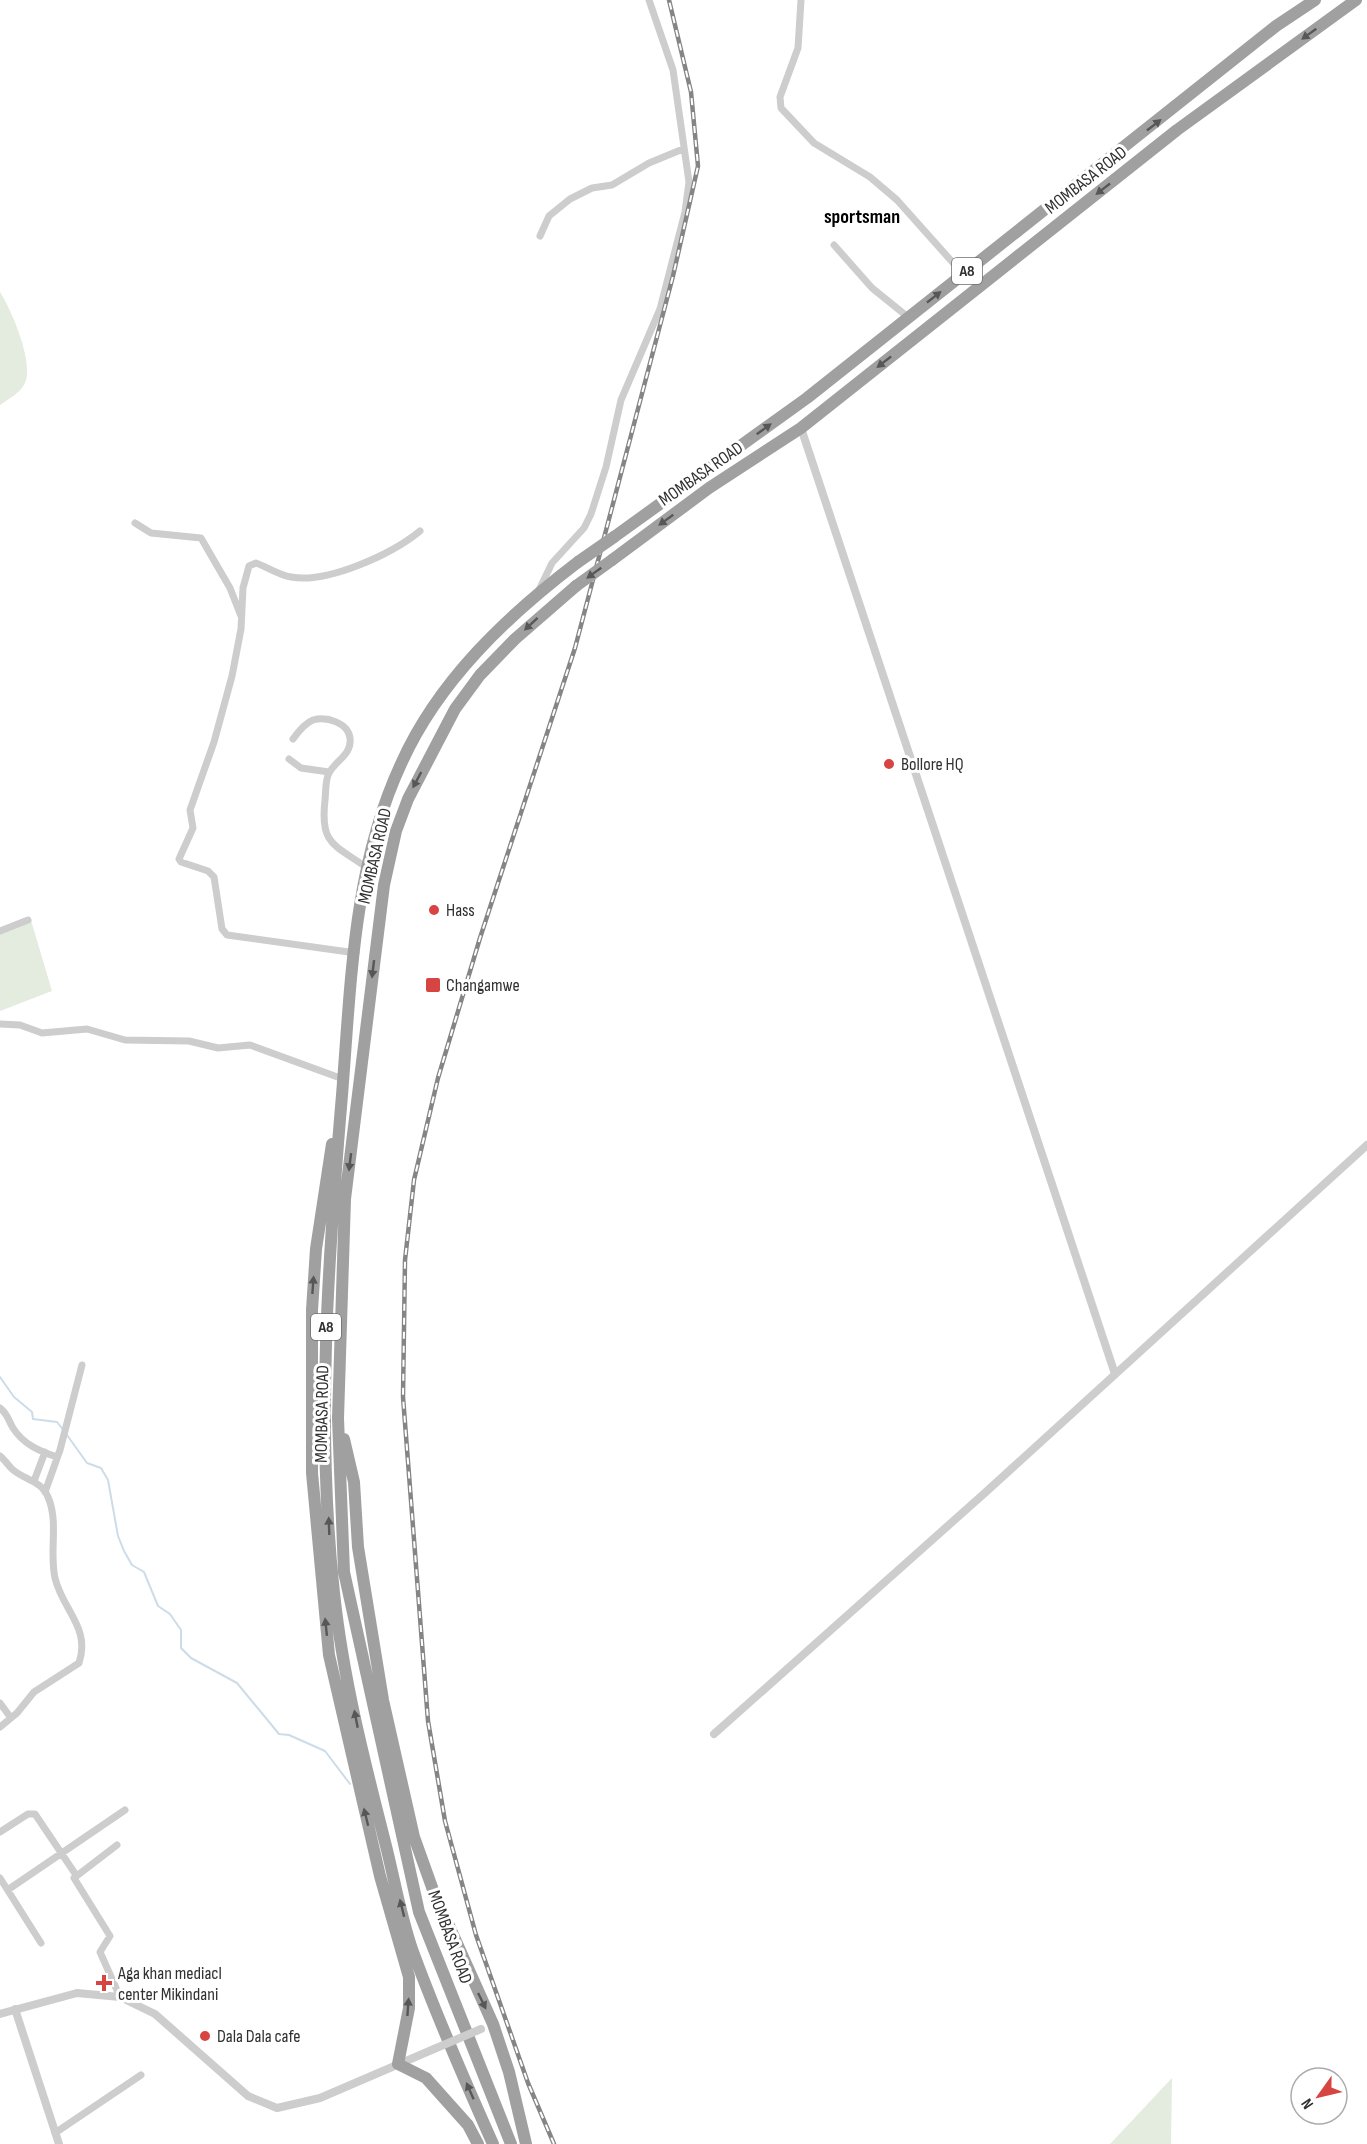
<svg xmlns="http://www.w3.org/2000/svg" width="1367" height="2144" viewBox="0 0 1367 2144" font-family="'Sofia Sans Condensed',sans-serif">
<rect width="100%" height="100%" fill="#fff"/>
<!-- green -->
<path fill="#e4ebdf" d="M0,292c11,17 34,70 25,91 -4,9 -16,16 -25,22z
M30,917l22,74 -52,20v-83z
M1172,2078l-1,66h-61z"/>
<g fill="none" stroke-linecap="round" stroke-linejoin="round">
<!-- stream -->
<path stroke="#cddce9" stroke-width="2" d="M0,1377l14,20 18,15 1,7 24,3 7,9
M67,1435l20,28 14,5 7,12 10,56 6,15 8,14 12,7 14,34 12,8 11,16v18l10,10 46,25 42,51 10,1 36,16 25,33"/>
<!-- minor -->
<path stroke="#cdcdcd" stroke-width="7" d="M801,0l-3,48 -18,49 1,11 33,35 56,34 27,23 66,74
M540,236l9,-20 21,-17 22,-11 20,-3 37,-22 34,-14
M834,245l38,43 36,29
M135,523l16,10 50,5 29,50 11,28
M539,590l13,-27 32,-35 7,-14 15,-47 15,-67 39,-91 25,-97 4,-30 -16,-112 -24,-70
M293,739c5,-7 12,-16 20,-19 14,-4 35,3 37,18 2,17 -14,22 -21,35 -4,7 -3,19 -4,27 -5,44 8,44 41,67
M289,759l12,9 28,4
M0,931l28,-11
M356,953l-129,-18 -5,-6 -8,-52 -6,-6 -27,-9 -2,-3 14,-31 -3,-18 24,-68 18,-66 9,-47 2,-41 6,-22 7,-3c11,4 23,12 35,14 36,7 101,-23 129,-46
M0,1024l20,1 22,8 45,-4 38,11 64,1 29,7 32,-3 93,34
M0,1408c8,6 8,12 13,20 10,16 26,23 44,29
M0,1456c5,4 8,9 12,13 12,11 29,11 36,28 11,25 1,55 7,81 7,31 36,50 24,85l-45,29 -17,21 -17,14
M34,1481l11,-29
M45,1492l15,-42 22,-85
M0,1703l11,15
M0,1832l28,-18h7l41,61
M117,1845l-43,33 36,58 -10,16 20,45
M0,1878l41,65
M9,1889l116,-79
M55,2133l86,-58"/>
<!-- tertiary -->
<path stroke="#cdcdcd" stroke-width="8" d="M801,428l314,946
M714,1734l273,-243 380,-346
M15,2009l44,135
M0,2014l77,-21 43,4 35,17 93,82 29,12 43,-10 114,-49"/>
<!-- trunk -->
<path stroke="#a0a0a0" stroke-width="12" d="M614,537l193,-139 469,-372 39,-26
M612,560l97,-72 92,-60 376,-298 179,-130
M332,1144l-16,105 -4,61v163l17,182 51,221 29,101v31l-11,56 28,14 42,47 10,19
M344,1439l10,43 4,65 25,153 31,137 19,53 60,134 16,48 17,72
M493,2144c-29,-65 -57,-129 -81,-195 -12,-35 -18,-72 -27,-107 -21,-82 -42,-164 -51,-249 -18,-165 -6,-333 8,-498 9,-112 11,-228 59,-331 37,-83 106,-148 177,-202
M511,2144l-92,-232 -75,-340 -6,-154 7,-219 39,-314 12,-54 12,-32 47,-90 25,-34 35,-36 61,-53"/>
<defs>
<path id="rail" d="M554,2144l-26,-61 -52,-148 -31,-114 -17,-100 -25,-324 2,-137 9,-80 24,-102 42,-140 95,-290 98,-372 25,-110 -7,-74 -22,-92"/>
</defs>
<!-- rail casing -->
<use href="#rail" stroke="#858585" stroke-width="4.5"/>
<!-- rail -->
<use href="#rail" stroke="#fff" stroke-width="2" stroke-dasharray="7" stroke-linecap="butt"/>
<!-- tertiary-bridge -->
<path stroke="#cdcdcd" stroke-width="8" d="M434,2049l47,-20"/>
<!-- trunk-bridge -->
<path stroke="#a0a0a0" stroke-width="12" d="M578,562l36,-25
M576,586l36,-26"/>
</g>
<!-- one-way arrows -->
<defs><path id="oneway-solid" d="M-6-.8H1V-3.2L6.5 0L1 3.2V.8H-6Z" transform="scale(1.5)"/></defs>
<g fill="#575757">
<use href="#oneway-solid" transform="translate(1309 34) rotate(144)"/>
<use href="#oneway-solid" transform="translate(1154 125) rotate(-38)"/>
<use href="#oneway-solid" transform="translate(1103 189) rotate(142)"/>
<use href="#oneway-solid" transform="translate(934 297) rotate(-38)"/>
<use href="#oneway-solid" transform="translate(884 362) rotate(142)"/>
<use href="#oneway-solid" transform="translate(764 429) rotate(-36)"/>
<use href="#oneway-solid" transform="translate(666 520) rotate(144)"/>
<use href="#oneway-solid" transform="translate(594 573) rotate(144)"/>
<use href="#oneway-solid" transform="translate(531 624) rotate(137)"/>
<use href="#oneway-solid" transform="translate(417 780) rotate(118)"/>
<use href="#oneway-solid" transform="translate(373 969) rotate(97)"/>
<use href="#oneway-solid" transform="translate(350 1162) rotate(97)"/>
<use href="#oneway-solid" transform="translate(313 1285) rotate(-86)"/>
<use href="#oneway-solid" transform="translate(329 1526) rotate(-92)"/>
<use href="#oneway-solid" transform="translate(326 1627) rotate(-96)"/>
<use href="#oneway-solid" transform="translate(356 1719) rotate(-101)"/>
<use href="#oneway-solid" transform="translate(366 1817) rotate(-104)"/>
<use href="#oneway-solid" transform="translate(402 1908) rotate(-104)"/>
<use href="#oneway-solid" transform="translate(482 2001) rotate(64)"/>
<use href="#oneway-solid" transform="translate(408 2007) rotate(-86)"/>
<use href="#oneway-solid" transform="translate(470 2091) rotate(-114)"/>
</g>
<!-- markers -->
<g fill="#d64542" stroke="#fff" stroke-width="2">
<circle cx="889" cy="764" r="6"/>
<circle cx="434" cy="910" r="6"/>
<rect x="425" y="977" width="16" height="16" rx="3"/>
<path d="M101 1974h6v6h6v6h-6v6h-6v-6h-6v-6h6z"/>
<circle cx="205" cy="2036" r="6"/>
</g>
<g text-anchor="middle" dominant-baseline="central" stroke-width="6" stroke-linejoin="round" paint-order="stroke">
<!-- shield labels -->
<g fill="#fff" stroke="#6e6e6e" stroke-width="1.5">
<rect x="952" y="258" width="30" height="26" rx="4.5"/>
<rect x="311" y="1314" width="30" height="26" rx="4.5"/>
</g>
<g font-size="16" font-weight="bold" fill="#303030">
<text x="967" y="271">A8</text>
<text x="326" y="1327">A8</text>
</g>
<!-- street labels -->
<g font-size="18" fill="#303030" stroke="#fff">
<text transform="translate(1086 180) rotate(-38)">MOMBASA ROAD</text>
<text transform="translate(701 474) rotate(-35)">MOMBASA ROAD</text>
<text transform="translate(375 856) rotate(-77)">MOMBASA ROAD</text>
<text transform="translate(322 1414) rotate(-89)">MOMBASA ROAD</text>
<text transform="translate(450 1937) rotate(70)">MOMBASA ROAD</text>
</g>
<!-- poi labels -->
<g font-size="18" fill="#303030" stroke="#fff" text-anchor="start">
<text x="901" y="764">Bollore HQ</text>
<text x="446" y="910">Hass</text>
<text x="446" y="985">Changamwe</text>
<text x="118" y="1973">Aga khan mediacl<tspan x="118" dy="21">center Mikindani</tspan></text>
<text x="217" y="2036">Dala Dala cafe</text>
</g>
<!-- neighbourhood labels -->
<g font-size="20" font-weight="bold" fill="#000" stroke="#fff">
<text x="862" y="217">sportsman</text>
</g>
</g>
<!-- north arrow -->
<g transform="translate(1319 2096) rotate(236)"><circle r="28" fill="#ffffff" stroke="#acacac" stroke-width="1.5"/>
<path d="M0-4.5L10 22L0 15L-10 22Z" fill="#d64542"/>
<text y="-9" font-size="16" font-weight="bold" text-anchor="middle" fill="#303030">N</text>
</g>
</svg>
